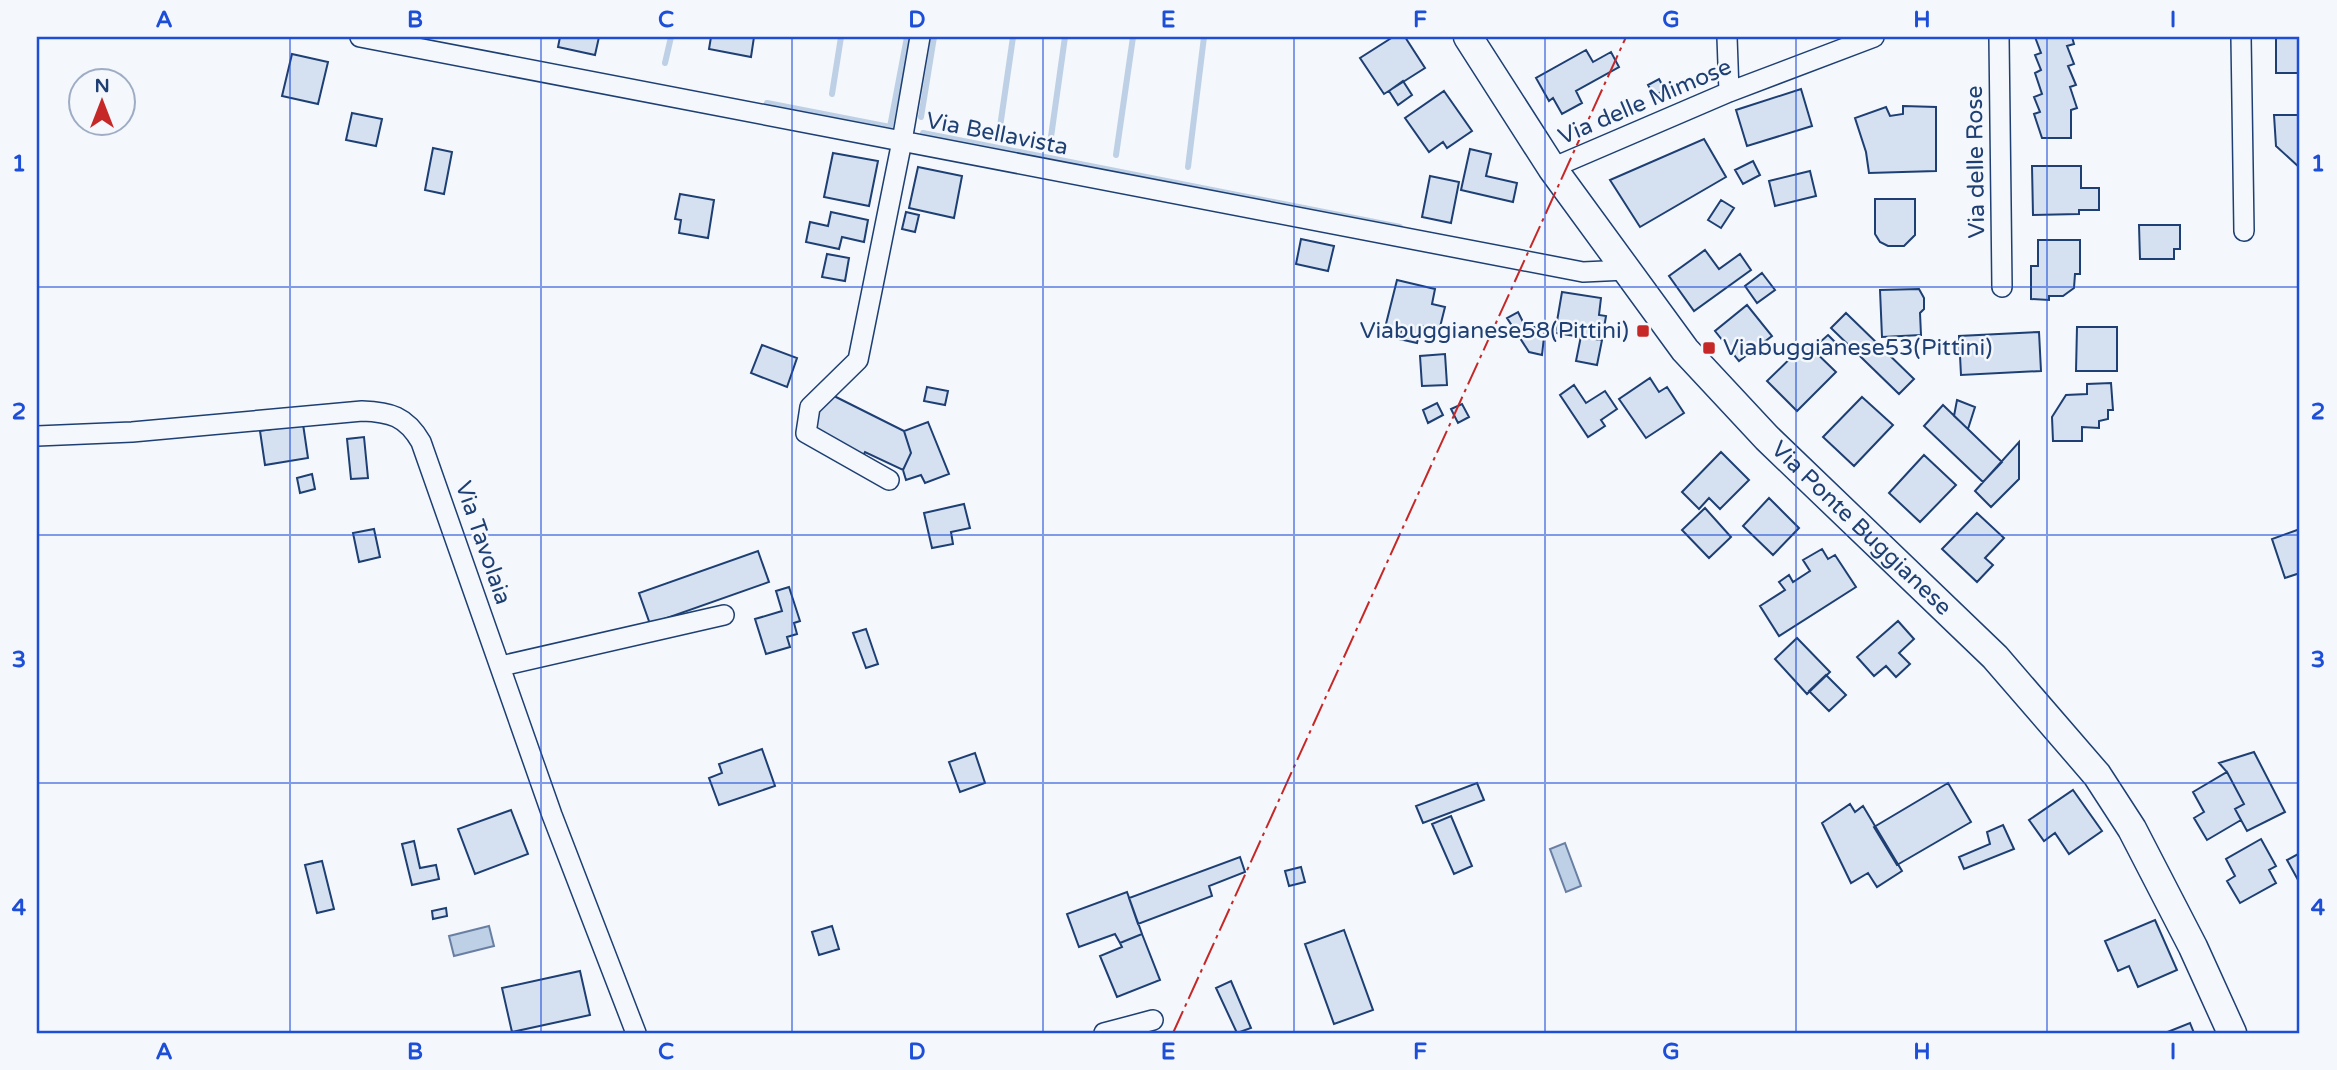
<svg xmlns="http://www.w3.org/2000/svg" width="2337" height="1070" viewBox="0 0 2337 1070" font-family="'Varela Round',sans-serif">
<rect width="100%" height="100%" fill="#f4f7fb"/>
<!-- water -->
<path fill="#bed0e5" stroke="#687fa3" stroke-width="2" d="M1565,843l16,43 -15,6 -16,-43z
M489,926l5,20 -40,10 -5,-20z"/>
<g fill="none" stroke-linecap="round" stroke-linejoin="round">
<!-- stream -->
<path stroke="#bed0e5" stroke-width="6" d="M665,63l6,-26
M832,94l9,-57
M767,103l123,24 17,-90
M921,117l13,-80
M923,133l477,94
M999,134l14,-97
M1050,144l15,-107
M1116,155l17,-118
M1188,167l16,-130"/>
</g>
<!-- building -->
<path fill="#d5e0f0" stroke="#1d3f73" stroke-width="2" d="M560,37h39l-4,18 -37,-8z
M711,37h43l-3,20 -42,-8z
M1393,37h12l20,31 -41,26 -24,-36z
M2035,37h37l2,7 -7,2 7,18 -6,2 8,19 -6,2 7,21 -6,2v28h-29l-8,-24 6,-2 -6,-15 8,-3 -7,-21 6,-3 -6,-15 6,-2z
M2276,37h24v36h-24z
M1586,50l7,12 18,-10 8,15 -43,24 6,12 -20,11 -9,-16 -4,3 -13,-23z
M292,54l36,8 -10,42 -36,-8z
M1659,79l6,11 -11,6 -6,-11z
M1403,81l9,14 -14,10 -9,-14z
M1801,89l11,37 -65,20 -11,-36z
M1444,91l28,40 -25,17 -4,-6 -14,10 -24,-34z
M1903,106l33,1v64l-67,2 -3,-21 -11,-34 31,-11 4,9 13,-2z
M352,113l30,6 -6,27 -30,-6z
M2274,115h26v53l-24,-22z
M1704,139l22,38 -86,50 -30,-47z
M433,148l19,4 -8,42 -19,-4z
M1470,149l21,5 -5,22 31,7 -4,19 -52,-12z
M833,153l45,8 -9,45 -45,-9z
M1753,161l7,14 -17,9 -8,-14z
M2032,166h49v22h18v22h-20v4l-46,1z
M918,167l44,9 -8,42 -45,-10z
M1810,171l6,25 -41,10 -6,-25z
M1430,176l29,6 -8,41 -29,-6z
M680,194l34,6 -6,38 -29,-5 2,-13 -6,-1z
M1875,199h40v36l-11,11h-16l-8,-4 -5,-8z
M1721,200l13,8 -13,20 -13,-8z
M831,212l37,8 -4,22 -22,-5 -3,12 -33,-7 4,-20 18,4z
M906,212l13,3 -4,17 -13,-3z
M2139,225h41v24h-6v10h-34z
M1301,239l33,7 -6,25 -32,-7z
M2038,240h42v34h-5l-1,14 -11,8h-14v4l-18,-1v-33h7z
M1705,250l14,19 21,-15 11,16 -57,41 -25,-35z
M827,254l22,4 -4,23 -23,-4z
M1762,273l13,17 -18,13 -12,-17z
M1397,280l38,9 -3,15 13,3 -6,24 -18,-5 -4,17 -18,-4 2,-8 -16,-3z
M1919,289l5,9v11l-4,4 1,22 -39,2 -2,-47z
M1562,292l39,6 -2,17 7,1 -4,24 -47,-7z
M1747,305l25,31 -33,25 -24,-30z
M1518,312l7,14 20,2 -3,27 -13,-3 -22,-34z
M1846,313l68,66 -15,15 -68,-66z
M2077,327h40v44h-41z
M2039,332l2,39 -80,4 -2,-39z
M1828,335l10,10 -9,9 -10,-11z
M1581,336l21,4 -5,25 -21,-4z
M1806,343l30,29 -39,39 -30,-30z
M762,345l35,13 -10,29 -36,-14z
M1445,354l2,31 -25,1 -2,-30z
M1650,378l9,14 8,-5 17,26 -38,25 -27,-39z
M2111,383l2,27h-5v9l-9,2v7l-17,-1v14h-29l-1,-24 14,-22 21,-1v-10z
M1574,385l12,18 19,-12 12,18 -16,11 4,6 -17,11 -28,-42z
M927,387l21,4 -3,14 -21,-4z
M828,393l76,38 7,22 -8,17 -38,-18 -3,6 -54,-26z
M1862,397l31,28 -39,41 -31,-29z
M1957,400l18,7 -7,22 -14,-13z
M1437,403l6,12 -15,8 -5,-13z
M1462,404l7,13 -11,6 -7,-14z
M1943,405l59,57 -19,20 -59,-56z
M928,422l21,52 -24,9 -4,-8 -15,5 -3,-10 8,-17 -7,-22z
M303,424l5,34 -43,7 -5,-34z
M364,437l4,41 -17,1 -4,-40z
M2019,442v37l-28,28 -16,-16z
M1721,452l28,28 -29,29 -11,-11 -10,11 -17,-17z
M1924,455l32,30 -36,37 -31,-29z
M312,474l3,15 -15,4 -3,-15z
M1769,498l30,30 -26,27 -30,-29z
M964,504l6,24 -19,4 2,12 -21,4 -8,-35z
M1705,508l26,29 -22,21 -27,-28z
M1977,513l27,25 -19,20 8,7 -16,17 -35,-33z
M374,529l6,28 -21,5 -6,-29z
M2300,529v44l-15,5 -13,-39z
M1822,549l6,10 7,-4 21,32 -77,49 -19,-30 25,-16 -6,-8 10,-7 4,7 17,-11 -7,-11z
M758,551l11,31 -119,42 -11,-31z
M789,587l11,34 -6,2 3,11 -10,3 3,10 -24,7 -11,-35 27,-8 -6,-20z
M1898,621l16,18 -15,14 11,11 -14,13 -10,-11 -12,10 -17,-19z
M866,629l12,35 -12,4 -13,-35z
M1797,638l33,34 -23,22 -32,-35z
M1826,675l20,20 -17,16 -20,-20z
M762,749l13,37 -56,19 -10,-27 13,-5 -3,-9z
M2254,752l31,60 -38,19 -12,-22 9,-5 -17,-32 -8,-9z
M975,753l10,30 -25,9 -11,-30z
M2227,772l17,32 -9,5 6,11 -34,20 -13,-22 10,-6 -11,-20z
M1477,783l7,17 -61,23 -7,-17z
M1948,783l23,39 -74,43 -23,-38z
M2073,790l29,41 -33,23 -14,-21 -11,8 -15,-21z
M1850,804l5,8 8,-6 39,65 -25,16 -9,-14 -17,10 -29,-60z
M511,810l17,44 -53,20 -17,-45z
M1451,816l21,50 -18,8 -22,-50z
M2003,825l11,24 -50,20 -5,-12 31,-13 -3,-12z
M2261,839l15,27 -7,4 7,13 -36,20 -13,-22 8,-5 -9,-17z
M414,841l6,27 16,-3 3,14 -27,6 -10,-41z
M2300,853v26l-2,1 -11,-20z
M1240,857l5,15 -36,14 3,10 -74,28 -9,-26z
M322,861l12,48 -17,4 -12,-48z
M1301,867l4,15 -16,4 -4,-15z
M1127,892l15,42 -22,9 -5,-9 -36,13 -12,-33z
M446,908l1,8 -14,3 -1,-8z
M2155,920l22,50 -39,17 -9,-21 -11,5 -13,-30z
M832,926l7,23 -20,6 -7,-23z
M1344,930l29,80 -39,14 -29,-80z
M1142,934l18,46 -43,17 -17,-41 22,-9 -2,-4z
M580,971l10,44 -78,17 -10,-44z
M1231,981l20,47 -14,5 -21,-45z
M2190,1023l4,10h-29z"/>
<g fill="none" stroke-linecap="round" stroke-linejoin="round">
<defs>
<path id="minor" d="M360,37l1223,235 43,-2
M1727,37l2,55
M1999,37l3,250
M2241,37l3,194
M1552,168l177,-76 145,-55
M37,436l95,-4 230,-21c28,1 44,5 59,31l131,373 84,218
M889,480l-83,-47 4,-26 48,-47 44,-219 18,-104
M501,666l223,-51
M1104,1033l49,-13"/>
<g id="secondary">
<path id="s1" d="M1468,37l84,131 133,182 82,88 228,219 102,118 35,54 61,118 39,86"/>
</g>
</defs>
<!-- minor casing -->
<use href="#minor" stroke="#1d3f73" stroke-width="22"/>
<!-- secondary casing -->
<use href="#secondary" stroke="#1d3f73" stroke-width="31"/>
<!-- minor -->
<use href="#minor" stroke="#f4f7fb" stroke-width="19"/>
<!-- secondary -->
<use href="#secondary" stroke="#f4f7fb" stroke-width="28"/>
<!-- power -->
<path stroke="#c62828" stroke-width="2" stroke-dasharray="24 5 3.5 5" stroke-linecap="butt" d="M1173,1033l453,-996"/>
</g>
<!-- grid -->
<path fill="none" stroke="#1d4ed8" stroke-width="2" stroke-opacity="0.55" d="M290,37v996M541,37v996M792,37v996M1043,37v996M1294,37v996M1545,37v996M1796,37v996M2047,37v996M37,287h2263M37,535h2263M37,783h2263"/>
<!-- markers -->
<g fill="#c62828" stroke="#f4f7fb" stroke-width="2.5">
<rect x="1636" y="324" width="14" height="14" rx="3.5"/>
<rect x="1702" y="341" width="14" height="14" rx="3.5"/>
</g>
<g text-anchor="middle" dominant-baseline="central" stroke-width="5" stroke-linejoin="round" paint-order="stroke">
<!-- street labels -->
<g font-size="23" fill="#1d3f73" stroke="#f4f7fb">
<text transform="translate(1645 102) rotate(-23)">Via delle Mimose</text>
<text transform="translate(997 134) rotate(11)">Via Bellavista</text>
<text transform="translate(1976 162) rotate(-91)">Via delle Rose</text>
<text stroke="none"><textPath href="#s1" startOffset="632">Via Ponte Buggianese</textPath></text>
<text transform="translate(483 543) rotate(71)">Via Tavolaia</text>
</g>
<!-- poi labels -->
<g font-size="23" fill="#1d3f73" stroke="#f4f7fb" text-anchor="end">
<text x="1629" y="331">Viabuggianese58(Pittini)</text>
<text x="1723" y="348" text-anchor="start">Viabuggianese53(Pittini)</text>
</g>
</g>
<!-- border -->
<rect width="2337" height="1070" fill="none" stroke="#f4f7fb" stroke-width="77"/>
<!-- north arrow -->
<g transform="translate(102 102)"><circle r="33" fill="#f4f7fb" stroke="#9eadc5" stroke-width="2"/>
<path d="M0-5L12 26L0 18L-12 26Z" fill="#c62828"/>
<text y="-10" font-size="19" font-weight="bold" text-anchor="middle" fill="#1d3f73">N</text>
</g>
<rect x="38" y="38" width="2260" height="994" fill="none" stroke="#1d4ed8" stroke-width="2.5"/>
<g font-size="23" text-anchor="middle" font-weight="bold" fill="#1d4ed8">
<text x="164" y="27">A</text>
<text x="415" y="27">B</text>
<text x="666" y="27">C</text>
<text x="917" y="27">D</text>
<text x="1168" y="27">E</text>
<text x="1420" y="27">F</text>
<text x="1671" y="27">G</text>
<text x="1922" y="27">H</text>
<text x="2173" y="27">I</text>
<text x="19" y="171">1</text>
<text x="2318" y="171">1</text>
<text x="19" y="419">2</text>
<text x="2318" y="419">2</text>
<text x="19" y="667">3</text>
<text x="2318" y="667">3</text>
<text x="19" y="915">4</text>
<text x="2318" y="915">4</text>
<text x="164" y="1059">A</text>
<text x="415" y="1059">B</text>
<text x="666" y="1059">C</text>
<text x="917" y="1059">D</text>
<text x="1168" y="1059">E</text>
<text x="1420" y="1059">F</text>
<text x="1671" y="1059">G</text>
<text x="1922" y="1059">H</text>
<text x="2173" y="1059">I</text>
</g>
</svg>
